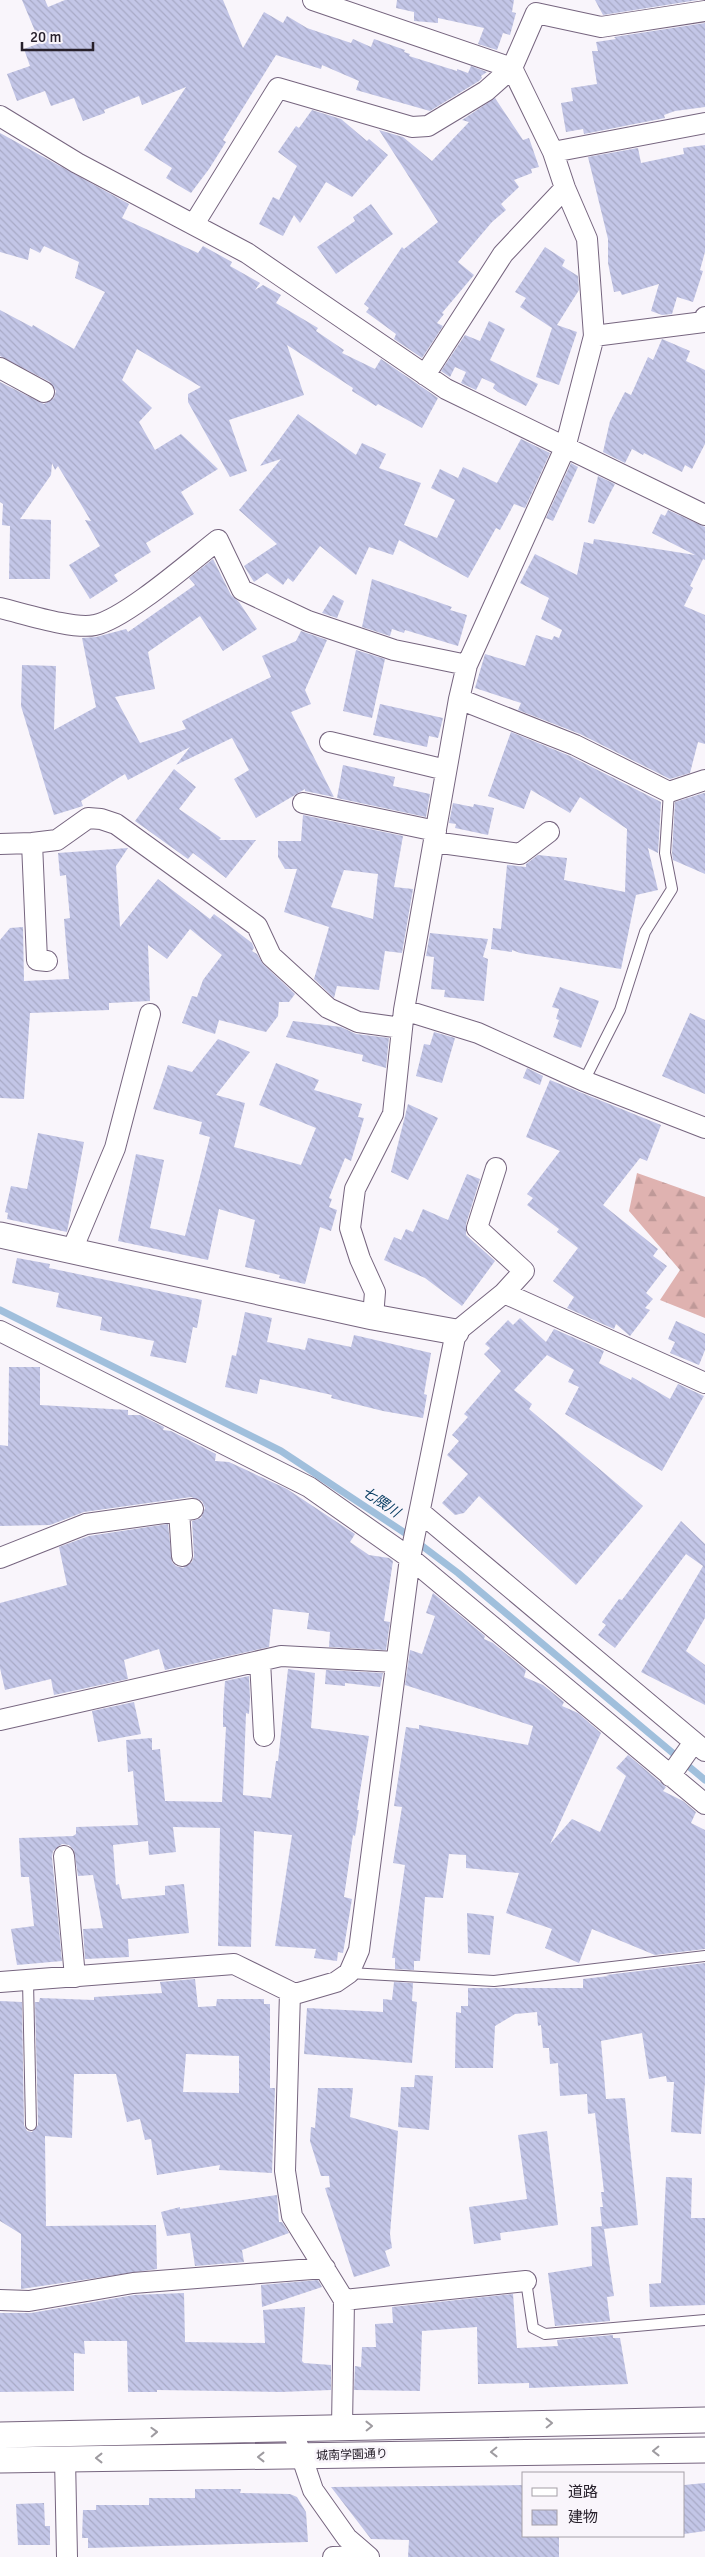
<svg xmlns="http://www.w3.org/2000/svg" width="705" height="2557" viewBox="0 0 705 2557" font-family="Signika,'Noto Sans JP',sans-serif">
<defs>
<pattern id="forest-firs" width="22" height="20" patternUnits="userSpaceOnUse" patternTransform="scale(1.25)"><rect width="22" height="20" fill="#dfb2b0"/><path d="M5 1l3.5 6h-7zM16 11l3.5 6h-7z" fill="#bf9998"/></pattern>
<pattern id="building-back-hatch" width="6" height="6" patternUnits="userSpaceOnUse" patternTransform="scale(1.25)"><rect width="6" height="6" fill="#c3c6e7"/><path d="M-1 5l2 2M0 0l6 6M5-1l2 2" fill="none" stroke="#a8aac6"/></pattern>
</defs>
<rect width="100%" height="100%" fill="#f9f5fb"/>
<!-- forest -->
<path fill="url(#forest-firs)" d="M637,1173l68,24v121l-45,-18 20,-30 -51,-59z"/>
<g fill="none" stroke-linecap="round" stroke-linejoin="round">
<!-- stream -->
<path stroke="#a0bfdc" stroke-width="7" d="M0,1310l281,141 124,82 53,40 247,207"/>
</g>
<!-- building -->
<path fill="url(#building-back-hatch)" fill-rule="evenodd" d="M22,0h23l3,7 17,-7h158l20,48 21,-36 19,11 4,-7 20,12 44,15 2,-4 18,8 3,-8 31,11 -1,2 6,2 -1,2 48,15v-2l11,4 3,-7 16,6 -6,4 1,2 -3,3 -49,30 -74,-21 3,-9 -37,-16 -1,4 -45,-14 -53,85 3,2 -17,27 -18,24 -25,-15 6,-10 -28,-18 42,-63 -44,18 -3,-9 -35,14 1,3 -22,8 -9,-23 -23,8 -6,-15 -28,10 -10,-27 23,-8 -6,-17 16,-6z
M397,0h117l-2,12 4,1 -6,22 -7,-2 -6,17 -19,-6 6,-16 -46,-10v5l-24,-2v-9l-18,-4z
M595,0h103l-95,15z
M705,23v84l-30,4 -11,4 1,3 -81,16 -1,-5 -17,3 -5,-29 12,-2 -2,-13 26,-4 -5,-33h6l-2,-9 20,-3 -2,-2z
M495,98l28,42 6,-2 10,29 -8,2 1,4 -18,7 5,7 -18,17 5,6 -14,12 -34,40 16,13 -32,38 2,1 -7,9 6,3 -21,32 -28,-19 2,-5 -30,-22 3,-4 -5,-4 38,-57 2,2 34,-27 -59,-92 24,7 29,24 37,-39 -7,-2z
M312,110l29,9 26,22 2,-2 19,16 -36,42 -26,-15 -26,41 -6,-8 -11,21 -24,-12 14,-27 6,3 18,-34 -19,-14 18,-26 3,2z
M0,133l129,71 -7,14 76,35 5,-7 29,16 -2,4 30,17 -5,7 8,-5 18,10 -5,8 42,25 -2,3 28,19 -2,3 33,16 6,-10 57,39 -16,30 -44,-24 -2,2 -24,-15 1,-3 -66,-43 17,50 -75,25 18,51 -17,6 -42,-75v-8l13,-7 -64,-38 -15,31 30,28 -13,14 16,28 26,-16 37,35 -37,23 13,22 -48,29 5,9 -37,23 4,6 -28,18 -21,-34 31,-19 -15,-26 6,1 -33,-55 -3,4 -3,-7 -1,12 -31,44 31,1 -1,59h-41l1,-53 -8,-1 1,-21 -3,-2v-120l44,22 10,-6 2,-7 -6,-9 -50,-26v-46l32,17 1,-2 41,24 31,-57 -30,-14 4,-16 -35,-16 -4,7 -10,-5 -2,12 -28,-8z
M705,145v107l-5,18 3,1 -10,31 -16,-5 -5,17 -10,1 -11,-4 8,-27 -37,11 -2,-4 -6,1 -6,-29v-24l-20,-82 50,-9 3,15 43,-9 -1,-6z
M371,204l22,30 -57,40 -19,-27 38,-26 -2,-4z
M545,247l20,13 -3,6 16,10 1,14 -22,35 20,7 -18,53 -23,-8 16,-49 -32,-21 6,-9 -11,-6z
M489,321l16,8 -15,31 48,24 -12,22 -28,-14 -5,-4 2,-4 -13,-6 -6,12 -15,-7 5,-11 -11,-5 -5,10 -9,-6 24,-36 15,6z
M662,339l28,12 -4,10 19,9v74l-13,25 -7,-4 -3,7 -38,-19 -1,2 -11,-6 -7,14 -22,-11 7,-31 15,-29 6,3 17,-38 5,3z
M298,414l58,41 6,-12 24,11 -7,14 42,15 -17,42 33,13 18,-38 -24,-12 9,-19 18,9 5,-11 34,16 24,-44 29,14 -25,55 -11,-4 -14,26 -4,-2 -28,50 -69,-38 -6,15 -24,-8 -13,28 -36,-29 -27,36 -5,-4 -5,7 -16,-12 -13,9 -10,-16 33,-22 -38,-34 42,-51 -21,7z
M571,463l7,4 -25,54 -7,-3z
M598,476l17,8 -21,40 -6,-2z
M668,510l37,17v33l-2,-1 -13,27 3,2 -9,18 21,9v129l-7,-2 -8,31 -20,6 -90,-45 -62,-24 3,-7 -46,-15 10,-34 40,12 11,-31 16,5 2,-4 5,2 3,-8 -21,-11 8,-21 -29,-15 15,-29 42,21 7,-33 9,2 1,-5 101,16 -43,-22 9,-19 4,2z
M213,559l18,36 8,7 18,27 -34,22 -23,-35 -52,36 7,37 -40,8 25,46 46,-14 -4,-8 89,-44 -9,-21 34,-15 5,-10 26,9 -22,50 6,14 -20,8 43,85 -29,-6v-2l-49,29 -22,-39 15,-9 -17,-32 -56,27 14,-18 -62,33 -3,-6 -44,27 2,5 -29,9 -33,-109 1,-41 34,1 -2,64 42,-23 -14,-69 14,-1 30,-8 2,3 67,-47 -6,-7z
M372,579l80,28 -2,3 17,5 -9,31 -53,-16 -1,3 -12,-4 -2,7 -28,-9z
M333,595l11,6 -7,17 -15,-5z
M356,650l29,9 -13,59 -29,-7z
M380,704l63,14 -5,20 -9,-2 -2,11 -54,-12z
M511,732l59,24 91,46 -3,51 -10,-5 10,42 -22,5 -15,74 -101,-16 -8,-3v2l-21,-3 2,-21 8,1 6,-64 19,2v-3l12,-9 29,3 -3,22 61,12 2,-63 -47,-32 -10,16 -39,-23 -7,19 -36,-13z
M343,765l52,12 -2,9 37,8 -4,23 -89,-19z
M174,769l22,18 -17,22 42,29 -2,2h37l-30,38 -33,-25 -5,6 -53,-38z
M704,793h1v81l-32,-14 -1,-7 3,-51z
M453,803l20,4 1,-3 20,4 -6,27 -33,-7 1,-4 -7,-1z
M303,815l100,21 -9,51 19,2 -11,64 -17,-2 -6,39 -42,-4 -3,12 -20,-19 15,-52 -45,-15 13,-43h-12l-7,-12v-16h23zM344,870l34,4 -5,45 -42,-12z
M128,848l-12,18 4,61 38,-48 52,40 4,-5 38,29 2,5 -2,3 5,3 6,10 32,30 -6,8h-10l-1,14 -12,16 -47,-12 -4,14 -33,-11 10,-27 5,1 6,-17 19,-25 -32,-26 -23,30 -19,-14 2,56 -41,2v7l-79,3 -6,86 -24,-1v-158l10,-12 13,-1 1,54 45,-2 -5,-60 6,-1 -4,-43 -6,1 -2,-23z
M430,933l58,6 -5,18 5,2 -4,42 -40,-4 1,-7 -14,-1 3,-32 -8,-1z
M560,987l39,14 -18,47 -28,-11 6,-17 -3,-1 3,-10 -7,-2z
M690,1013l15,7v74l-43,-18z
M293,1021l48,6 15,7 33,4 -3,30 -24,-7 1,-6 -77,-18z
M434,1032l21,6 -13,45 -26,-7 8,-32 6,1z
M218,1039l32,13 -34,43 29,8 -11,44 67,18 15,-37 -57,-23 17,-42 43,17 -5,10 48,14 -4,13 6,1 -13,43 -6,-3 -16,40 3,1 -3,8 8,3 -6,21 -11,-4 -15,57 -26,-6 1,-3 -35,-8 10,-47 -36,-11 -11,51 -90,-19 18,-87 28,6 -14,68 35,8 25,-99 -11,-3 3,-12 -49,-13 15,-44 24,7z
M527,1068l16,8 -3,9 -17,-7z
M550,1080l111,45 -14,36 -7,-3 -37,47 55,44 -5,7 14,10 -21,27 7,6 -8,9 5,2 -20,26 -14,-12 -2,5 -47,-21 7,-11 -21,-16 25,-33 -21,-16 2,-3 -32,-24 6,-7 -6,-4 33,-43 -34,-14z
M408,1104l30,14 -30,62 -17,-8z
M38,1133l46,9 -17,90 -60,-13 1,-6 -3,-1 6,-26 16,3z
M467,1174l13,5 -14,45v11l29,26 -33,45 -37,-28 -41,-18 10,-23 7,3 5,-11 7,3 10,-23 25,11z
M17,1258l33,6 -1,4 153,32 -5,28 -4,-1 -7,36 -36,-7 4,-15 -54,-11 2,-13 -46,-10 3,-14 -47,-10z
M245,1312l27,6 -5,24 38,8 3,-12 43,9 3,-12 77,18 -7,41 3,1 -4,23 -40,-7 -52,-13 1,-3 -72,-16 -3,15 -32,-7 7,-32 4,1z
M520,1318l26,24 8,-13 50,22 -5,12 32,17 1,-3 38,22 8,-15 26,12 -42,75 -97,-57 14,-27 -11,-5 6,-12 -27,-15 -33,35 18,14 -3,5 114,97 -67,79 -97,-89 -15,17 -9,2 -13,-12 26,-29 -21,-19 12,-14 -7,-6 16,-18 -4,-3 37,-43 -17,-17 6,-6 -5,-4 23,-24 5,5z
M676,1321l29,13v16l-6,15 -29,-12 5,-11 -7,-3z
M9,1367h31v38l88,5v5h12l24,12 -1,3 8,1 45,23 -1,7 14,1 58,27 68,45 -5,8 19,13 20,3 4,3 -9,60 6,1 -4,28 -57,-3 1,-15 -23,-3 2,-16 -36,-4 -4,38 -104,23 -6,-21 -35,11 4,19 -74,16 -3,-16 -46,11 -5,-22v-65l67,-18 -8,-38 30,-11 79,-12 4,38 4,4 7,2 9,-6 2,-6 -2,-35 9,-3 4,-10 -3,-7 -11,-4 -107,15 -34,13 -50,1v-81l8,1z
M681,1521l24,23v74l-19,33 19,14v40l-64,-33 62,-106 -17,-12 -71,94 -17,-13 8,-10 -4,-3 17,-23 3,1z
M433,1593l52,43 -1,3 9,4 33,27 -2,7 19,8 21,17 -2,4 16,7 23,20 -51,111 22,-25 28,13 26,-56 -10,-8 12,-13 38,32 -3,4 20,10 13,11 -5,11 14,7v119l-50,6 -63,-26 -13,34 -34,-15 7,-19 -46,-16 13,-40 -53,-5v-13l-17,-1 -6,44 -18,-1 -5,64h-6v9l-19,-1v-11h-3l13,-93 -12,-2 9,-56 -8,-1 12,-79 13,2v-4l109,20 5,-19 -128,-41 5,-35 12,4 13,-38 -9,-3z
M288,1669l27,4 -4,55 58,8 -12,74h2l-4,26 -2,-1 -9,62 8,2 -9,54 -5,-1 -1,9 -23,-3 2,-9 -41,-3 17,-111 -38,-4 -3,116 -33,-1 2,-118 -47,-1 3,25 -27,3 -1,-14 -35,4 3,40 3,-1 3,15 43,-4v-9l19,-2 5,49 -61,6 1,18 -44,2 -2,-30 20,-1 -10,-53 -15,1 -4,-26 -5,-5 -7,-1 -9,7 -1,6 10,104 -45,4 -6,-36 23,-3 -5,-49h-8l-2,-39 54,-2 3,-2v-7l62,-2 -5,-54 -5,1 -2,-32 26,-2v12l8,-1 5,52 57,1 4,-75h-3v-15l2,-31 24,-5 1,22 -1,16 -3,-1 -3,82 28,3 5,-37h2z
M326,1670l57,3 -3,14 -35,-4v3l-20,-2z
M134,1702l7,32 -43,8 -6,-31z
M467,1913l27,3 -4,39 -22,-2z
M705,1963v120l-4,51 -30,-2 3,-50h-7l-1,-6 -17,3 -7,-46 -41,8 5,58 19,-1 13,127 -34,4 10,67 -7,1 3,24 -55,5 -7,-53 44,-7 -1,-39 11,-1 -2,-19h3l-2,-15h3l-9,-79 -7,1 -1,-20 -27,2 -2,-33 -8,1 -1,-16h-6l-2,-23 -3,1 -1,-14 -22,2 -20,12 -2,42h-38l1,-56 5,1v-7h7v-18h115v-9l26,-3 -3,-1z
M195,1979l3,28 18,-1 1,-7h47v5h6v84h5l-3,85 -53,-3 1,-5 -63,10 -6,-36 -6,1 -5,-21 -13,3 -11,-48h-42l-2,64 -27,-2 1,90 110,-1 1,44 -136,20v-55l-21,-13v-220l22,1 2,123 3,6 5,1 6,-7 -3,-123h4l1,-4 54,2v-3l68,-4 -2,-11zM186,2054l53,2v37l-56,-1z
M394,1982l19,1 -1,18 5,1 -5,61 -108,-9 3,-46 76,4v-13l9,1z
M415,2075l18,1 -4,54 -31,-3 3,-40h13z
M318,2088h35l-3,29 48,14 -8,103 2,14 -7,3 5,15 -36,11 -29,-89 5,-1 -1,-11h-8l-11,-35 1,-14 4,1z
M547,2131l11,94 -58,8 1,7 -27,4 -5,-37 58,-8 -9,-64z
M666,2177l26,1 -1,40h14v87l-55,2 -1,-23 12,-1z
M277,2195l2,27h3l7,11 -47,17 2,12 -49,4 -5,-33 -23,3 -6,-24 19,-5v2z
M318,2280l4,7 -60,20 -1,-22z
M184,2293l1,49 80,1 -2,-33 42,-3 -3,54 2,2 27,2v25l-50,2 -124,-2v2h-29l-1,-51h-43l1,13 -11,-1v38l-74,1v-79h31l103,-18z
M513,2294l4,54 41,-2 -1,-6 56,-5v3h7l8,46 -99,4v-5l-51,1 -1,-57 -55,4 -2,60 -66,-1 1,-24 6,1 1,-20h14l-1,-23 18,-1 -1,-16z
M705,2483v48l-21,3v-49z
M524,2485v51h35v21h-151l1,-17 -38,-1 -40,-52z
M195,2489h46l-1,4 50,1 7,3 9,15 2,30 -220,6v-10h-6l1,-28h13v-5h53v-7h46z
M44,2503l1,23h5v19h-32l-2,-41z"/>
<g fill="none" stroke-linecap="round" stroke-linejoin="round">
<defs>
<path id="service" d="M584,1081l36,-71 25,-78 27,-43 -7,-36 4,-61
M349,1973l145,8 211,-25
M28,1981l3,144
M526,2281l7,47 12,6 160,-14"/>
<path id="minor" d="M313,0l199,68 41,84 12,36 22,51 7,97 -29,112 -98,217 -8,34 -55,311 -11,104 -38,75 -5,39 10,31 15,33 -2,25
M0,116l77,47 170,90 199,136 259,126
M553,152l152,-29
M194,224l84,-136 134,39 16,-1 58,-35 26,-23 24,-55 65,14 104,-16
M594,336l110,-14 1,-5
M0,368l44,24
M425,375l78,-121 62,-66
M0,608c22,5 74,22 95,17 30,-6 96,-64 123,-85l24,50 66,31 86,29 73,15
M459,699l116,46 94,47 36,-12
M330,742l116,28
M303,803l133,28
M434,842l86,12 29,-22
M32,843l5,117 10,1
M0,844l32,-1 25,-3 31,-22 13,1 15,5 141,102 14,30 57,52 30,14 44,6
M404,1010l74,23 106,48 121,47
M72,1250l43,-102 35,-134
M504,1293l201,90
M0,1331l309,156 101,71 295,246
M179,1511l3,45
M420,1512l285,239
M0,1558l86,-34 107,-15
M260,1661l4,75
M0,1720l281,-64 115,6
M670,1776l24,-34
M64,1856l11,121
M0,1982l234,-18 61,30 41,-12 13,-9 10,-23 51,-392 46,-226 48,-39 20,-22 -47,-43 19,-60
M290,1992l-5,179 7,45 52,84 -2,127
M0,2300l29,1 104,-18 192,-15
M344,2300l182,-19
M292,2428l21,62 34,48 22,19
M65,2458l2,99
M333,2557l34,-1"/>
<path id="tertiary" d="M0,1235l373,82 83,15
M0,2435l705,-15
M0,2460l705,-10"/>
</defs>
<!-- service casing -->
<use href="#service" stroke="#76657f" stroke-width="12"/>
<!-- minor casing -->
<use href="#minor" stroke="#76657f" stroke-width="22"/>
<!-- tertiary casing -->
<use href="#tertiary" stroke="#76657f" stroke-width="27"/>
<!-- service -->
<use href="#service" stroke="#fff" stroke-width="10"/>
<!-- minor -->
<use href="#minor" stroke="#fff" stroke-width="20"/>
<!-- tertiary -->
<use href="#tertiary" stroke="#fff" stroke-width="25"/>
</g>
<!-- one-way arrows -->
<defs><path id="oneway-chevron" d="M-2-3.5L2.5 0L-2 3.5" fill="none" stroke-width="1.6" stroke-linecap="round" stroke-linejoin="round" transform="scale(1.25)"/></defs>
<g stroke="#9e9ba0">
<use href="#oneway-chevron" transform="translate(549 2423) rotate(-1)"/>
<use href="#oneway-chevron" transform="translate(369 2426) rotate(-1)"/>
<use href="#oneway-chevron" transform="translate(154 2432) rotate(-2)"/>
<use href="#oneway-chevron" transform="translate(656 2451) rotate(179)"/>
<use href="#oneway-chevron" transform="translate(494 2452) rotate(179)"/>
<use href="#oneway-chevron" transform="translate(261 2457) rotate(180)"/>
<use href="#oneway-chevron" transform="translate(99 2458) rotate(180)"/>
</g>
<g text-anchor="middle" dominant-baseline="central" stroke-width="5" stroke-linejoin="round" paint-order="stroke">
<!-- street labels -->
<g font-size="12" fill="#27202b" stroke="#f9f5fb">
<text transform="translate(352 2455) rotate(-2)">城南学園通り</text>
</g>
<!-- water labels -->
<g font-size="14" font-style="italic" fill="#0a3e63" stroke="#f9f5fb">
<text transform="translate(381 1502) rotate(34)">七隈川</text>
</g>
</g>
<!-- legend -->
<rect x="522" y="2472" width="162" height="65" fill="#f9f5fb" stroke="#a5a0a8"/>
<rect x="532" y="2488" width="25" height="8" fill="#ffffff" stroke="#a5a0a8"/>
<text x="568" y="2497" font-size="15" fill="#27202b">道路</text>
<rect x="532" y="2510" width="25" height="15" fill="url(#building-back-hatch)" stroke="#a5a0a8"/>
<text x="568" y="2522" font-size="15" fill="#27202b">建物</text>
<!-- scale -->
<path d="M22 42v8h71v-8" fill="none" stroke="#27202b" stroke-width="2.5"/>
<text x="30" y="42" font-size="15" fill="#27202b" stroke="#f9f5fb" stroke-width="4" paint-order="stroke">20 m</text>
</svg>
